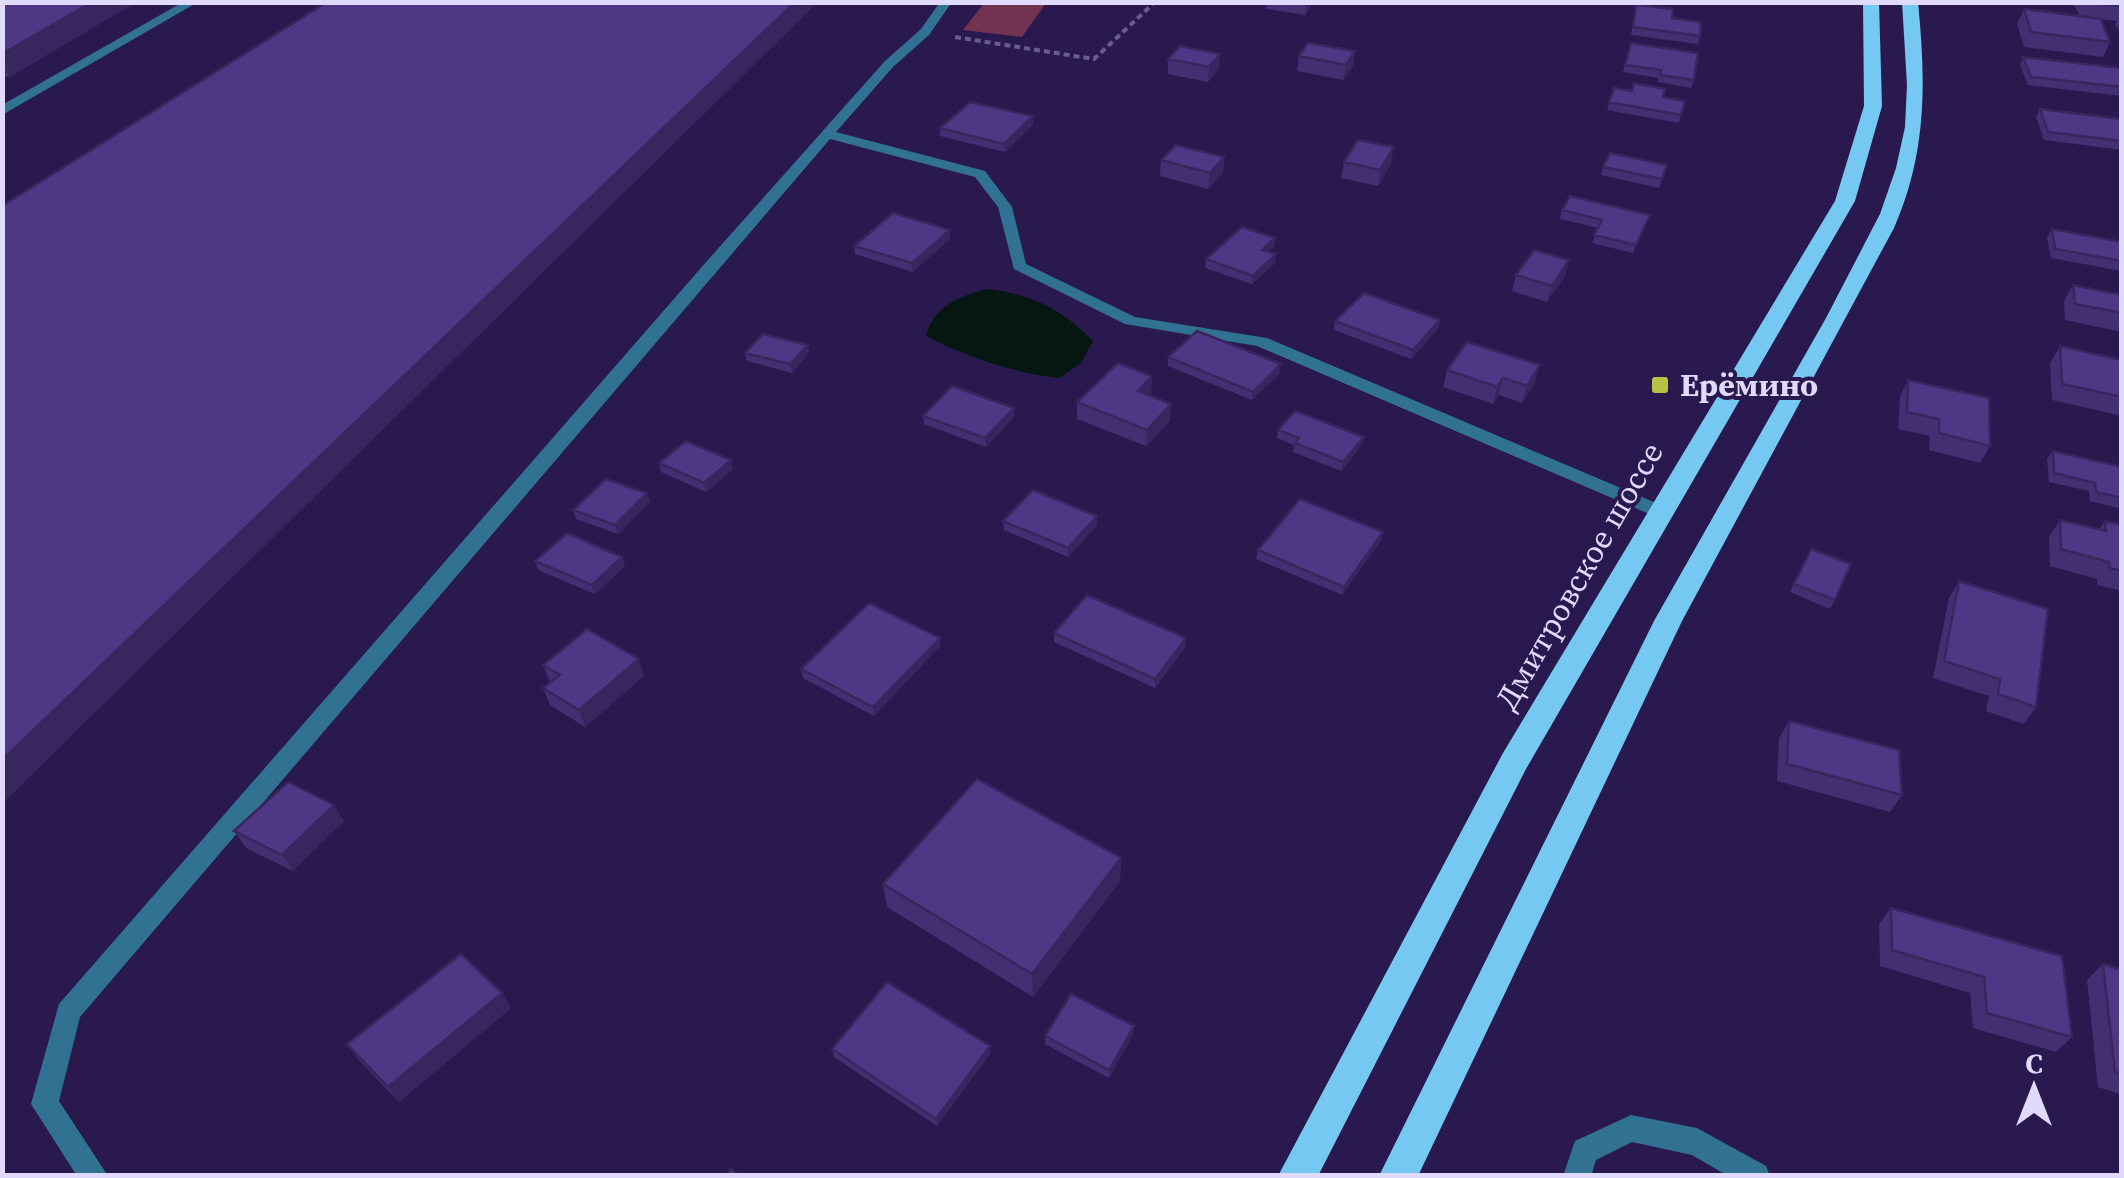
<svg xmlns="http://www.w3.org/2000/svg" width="2124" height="1178" viewBox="0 0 2124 1178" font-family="'Source Serif 4',serif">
<rect width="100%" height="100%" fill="#29194e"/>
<!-- green -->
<path fill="#713350" d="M985,2h61v1l-24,34 -59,-7z"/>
<!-- water -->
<path fill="#061712" d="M986,289c46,5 74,19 107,52l-12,22 -22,15c-48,-6 -90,-20 -133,-42 7,-30 33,-39 60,-47z"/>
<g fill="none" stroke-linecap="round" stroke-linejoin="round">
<!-- path -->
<path stroke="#695d8b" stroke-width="4" stroke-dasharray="6 4" stroke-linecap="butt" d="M955,37l139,22 61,-57"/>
<!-- service -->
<path fill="#317292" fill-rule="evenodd" d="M183,2h15l-196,113v-10z
M940,2h12l-23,33 -36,32 -57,65 149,39 27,36 14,57 109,53 132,21 401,170 2,4 -2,4h-14l-397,-170 -132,-22 -111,-55 -16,-62 -23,-30 -145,-38 -750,878 -21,84 49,75h-31l-46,-72 28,-100 648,-743 178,-200 36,-32z"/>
<!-- minor -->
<path fill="#317292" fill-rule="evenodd" d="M1631,1115l66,13 69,38 4,10h-42l-36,-21 -60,-13 -36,18 -5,16h-28l12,-35z"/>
<!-- trunk -->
<path fill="#74c8f2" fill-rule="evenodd" d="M1863,2h16l3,104 -27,95 -329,568 -208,407h-40l225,-423 332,-552 29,-95z
M1902,2h16c8,81 9,151 -24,226l-212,393 -264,555h-39l275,-555 172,-303 54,-104 16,-46 9,-41 2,-42z"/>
</g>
<!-- wall -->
<path fill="#433073" d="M2,2l8,75 -8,-1z
M1267,2h46l-8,13 -39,-6z
M2073,2h49v34l-7,-12 2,-3 -16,-2 9,23 -7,15 -79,-10 -7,-23 7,-15 56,7z
M1636,5l36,13 28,18 -2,8 -67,-9z
M1631,43l63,37 -3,8 -33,-6v-4l-35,-6z
M1355,51l-2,15 -10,14 -46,-9 2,-15z
M2023,57l98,11 1,28 -94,-11 -8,-20z
M1168,59l51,10 -11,13 -40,-8z
M1614,88l71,13 -6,22 -72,-13z
M2040,109l82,10v31l-78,-10 -8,-23z
M1033,124l-28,28 -65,-16v-8z
M1224,157l-1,16 -15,16 -48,-13 1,-16z
M1344,162l47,1 -13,23 -37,-8z
M1667,165l-8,23 -58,-13 2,-8z
M1562,210l88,5 -17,38 -41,-10 6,-15 -38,-9z
M2052,229l70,13v29l-71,-13 -4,-20z
M950,230v9l-38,33 -57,-18 -1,-8z
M1274,246l-6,6 7,11 -23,21 -47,-16 1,-9z
M1569,260l-4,16 -18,26 -35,-11 4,-16z
M2073,285l49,10v37l-57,-12 -1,-19z
M1440,320l-2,9 -27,30 -77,-29 1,-9z
M2060,346l62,14v56l-70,-16 -2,-37z
M745,353h64l-17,20 -45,-12z
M1168,357l112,16 -28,27 -84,-34z
M1447,370l88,12 -13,21 -23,-8 -6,9 -50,-17z
M1152,376l-1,17 -2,2 21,26 -24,25 -69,-27v-17z
M1908,380l82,66 -10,17 -51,-13 1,-14 -32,-7 2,-32z
M1014,408v9l-28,30 -62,-23 -1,-8z
M1278,430l84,15 -21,26 -48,-19 1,-7 -17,-7z
M2053,451l69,16v42l-32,-8 -1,-10 -40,-9 -2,-23z
M659,463l74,6 -27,23 -45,-20z
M647,493l3,9 -32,32 -42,-15 -3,-9z
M1097,516v9l-29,32 -64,-27 -1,-9z
M2060,520l39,10 6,-9 17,4v66l-25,-6v-6l-47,-13 -1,-29z
M1381,541l-39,54 -86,-36 2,-9z
M1811,549l24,51 -5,9 -40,-17z
M622,557l3,9 -30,28 -57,-24 -3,-9z
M1959,581l77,126 -12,17 -38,-13 3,-15 -56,-18 16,-80z
M1054,633l132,5v8l-31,42 -101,-46z
M940,646l-66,70 -71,-38 -2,-9z
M543,665l101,11 -59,51 -35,-22 -7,-17 7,-6z
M1789,721l113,74 -12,17 -113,-31 2,-43z
M344,821l-51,50 -47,-23 -12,-17z
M1121,858l-1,23 -87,116 -146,-90 -4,-23z
M1891,908l181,129 -16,15 -83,-24 -3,-35 -90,-27 -1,-42z
M2103,964l19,6v125l-24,-8 -11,-107z
M502,993l9,15 -112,94 -40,-42 -12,-16z
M1133,1034l-24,44 -64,-34v-8z
M990,1046v8l-53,72 -103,-69 -2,-8z"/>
<!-- shaded-wall -->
<path fill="#37275e" d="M92,2h45l-127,75 -8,-13v-10z
M795,2h23l-816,802v-44z
M1306,2h7l-8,13z
M1355,51l-2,15 -10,14 3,-15z
M1220,54l-1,15 -11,13 1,-15z
M1033,116v8l-28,28 -1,-8z
M1394,147l-3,16 -13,23 2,-16z
M1224,157l-1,16 -15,16 2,-16z
M950,230v9l-38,33v-9z
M1275,238l-1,8 -13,12 1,-8z
M1276,254l-1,9 -23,21 1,-8z
M1569,260l-4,16 -18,26 5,-16z
M1440,320l-2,9 -27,30 2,-9z
M808,345l1,8 -17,20 -2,-9z
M1281,364l-1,9 -28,27 1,-8z
M1540,365l-5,17 -13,21 5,-17z
M1152,376l-1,17 -14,15 1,-17z
M1503,378l-4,17 -6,9 4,-17z
M1171,404l-1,17 -24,25 1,-16z
M1014,408v9l-28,30 -1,-9z
M1364,437l-2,8 -21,26 2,-9z
M731,460l2,9 -27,23 -2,-9z
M647,493l3,9 -32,32 -3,-9z
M1097,516v9l-29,32v-9z
M1383,532l-2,9 -39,54 2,-8z
M622,557l3,9 -30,28 -3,-9z
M940,638v8l-66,70 -1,-9z
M1186,638v8l-31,42v-9z
M639,659l5,17 -59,51 -6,-17z
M334,805l10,16 -51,50 -11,-16z
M1121,858l-1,23 -87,116 -1,-23z
M502,993l9,15 -112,94 -11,-15z
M1134,1026l-1,8 -24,44v-8z
M990,1046v8l-53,72 -1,-7z"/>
<!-- building -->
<path fill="#4e3886" stroke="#37275e" stroke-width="2.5" d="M2,2h90l-90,52z
M327,2h468l-793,758v-554z
M2122,2v4l-34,-4z
M1636,5l37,4 -1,9 29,4 -1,14 -67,-9z
M2024,9l77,10 9,23 -79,-10z
M1308,43l47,8 -9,14 -47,-9z
M1631,43l67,10 -4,27 -34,-5 1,-5 -36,-5z
M1180,46l40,8 -11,13 -41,-8z
M2023,57l98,11 1,19 -91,-10z
M1634,83l31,6 -2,8 22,4 -4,14 -72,-13 5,-14 18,3z
M970,102l63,14 -29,28 -64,-16z
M2040,109l82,10v22l-74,-9z
M1358,140l36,7 -14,23 -36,-8z
M1176,145l48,12 -14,16 -49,-13z
M1610,153l57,12 -5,14 -59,-12z
M1570,196l80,19 -14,30 -42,-10 8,-15 -40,-10z
M893,213l57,17 -38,33 -58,-17z
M1242,227l33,11 -13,12 14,4 -23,22 -47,-17z
M2052,229l70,13v19l-67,-12z
M1534,250l35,10 -17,26 -36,-11z
M2073,285l49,10v18l-47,-9z
M1364,293l76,27 -27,30 -78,-29z
M1197,331l84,33 -28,28 -85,-35z
M763,334l45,11 -18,19 -45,-11z
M1467,342l73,23 -13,21 -24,-8 -6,9 -50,-17z
M2060,346l62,14v37l-60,-13z
M1118,363l34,13 -14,15 33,13 -24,26 -70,-28z
M1908,380l81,18 1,48 -51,-13v-14l-32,-7z
M952,386l62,22 -29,30 -62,-22z
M1295,411l69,26 -21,25 -48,-19 4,-5 -21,-8z
M686,441l45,19 -27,23 -45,-20z
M2053,451l69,16v31l-26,-6 -1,-9 -41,-10z
M606,479l41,14 -32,32 -42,-15z
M1033,490l64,26 -29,32 -65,-27z
M1300,499l83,33 -39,55 -86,-37z
M2060,520l46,11 -1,-10 17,4v46l-12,-3 -1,-6 -48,-13z
M567,533l55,24 -30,28 -57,-24z
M1811,549l40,15 -16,36 -41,-16z
M1959,581l89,28 -12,98 -38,-13 2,-15 -56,-18z
M1087,595l99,43 -31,41 -101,-46z
M869,603l71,35 -67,69 -72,-38z
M587,629l52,30 -60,51 -36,-22 17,-13 -17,-10z
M1789,721l110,29 3,45 -115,-31z
M977,779l144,79 -89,116 -149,-90z
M288,782l46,23 -52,50 -48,-24z
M1891,908l171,48 10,81 -85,-24 -3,-36 -92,-27z
M461,954l41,39 -114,94 -41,-43z
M2103,964l19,6v104l-7,-2z
M887,982l103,64 -54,73 -104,-70z
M1071,994l63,32 -25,44 -64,-34z
M731,1169l9,7h-14z"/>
<!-- markers -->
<rect fill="#b9c046" stroke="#29194e" stroke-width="4" x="1650" y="375" width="20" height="20" rx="5"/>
<g text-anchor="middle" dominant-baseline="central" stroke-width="8" stroke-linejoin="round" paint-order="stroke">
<!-- poi labels -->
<g font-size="32" font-weight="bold" fill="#e0dbfc" stroke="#29194e" text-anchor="start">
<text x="1680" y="385">Ерёмино</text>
</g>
<!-- street labels -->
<g font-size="32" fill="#e0dbfc" stroke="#29194e">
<text transform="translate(1579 576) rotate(-60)">Дмитровское шоссе</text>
</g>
</g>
<!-- border -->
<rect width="2124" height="1178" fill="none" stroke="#e0dbfc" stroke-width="10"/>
<!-- north arrow -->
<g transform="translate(2034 1088)" stroke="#29194e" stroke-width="8" paint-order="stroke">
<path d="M0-8L18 38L0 25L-18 38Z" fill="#e0dbfc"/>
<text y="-15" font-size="28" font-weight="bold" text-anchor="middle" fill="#e0dbfc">С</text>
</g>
</svg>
